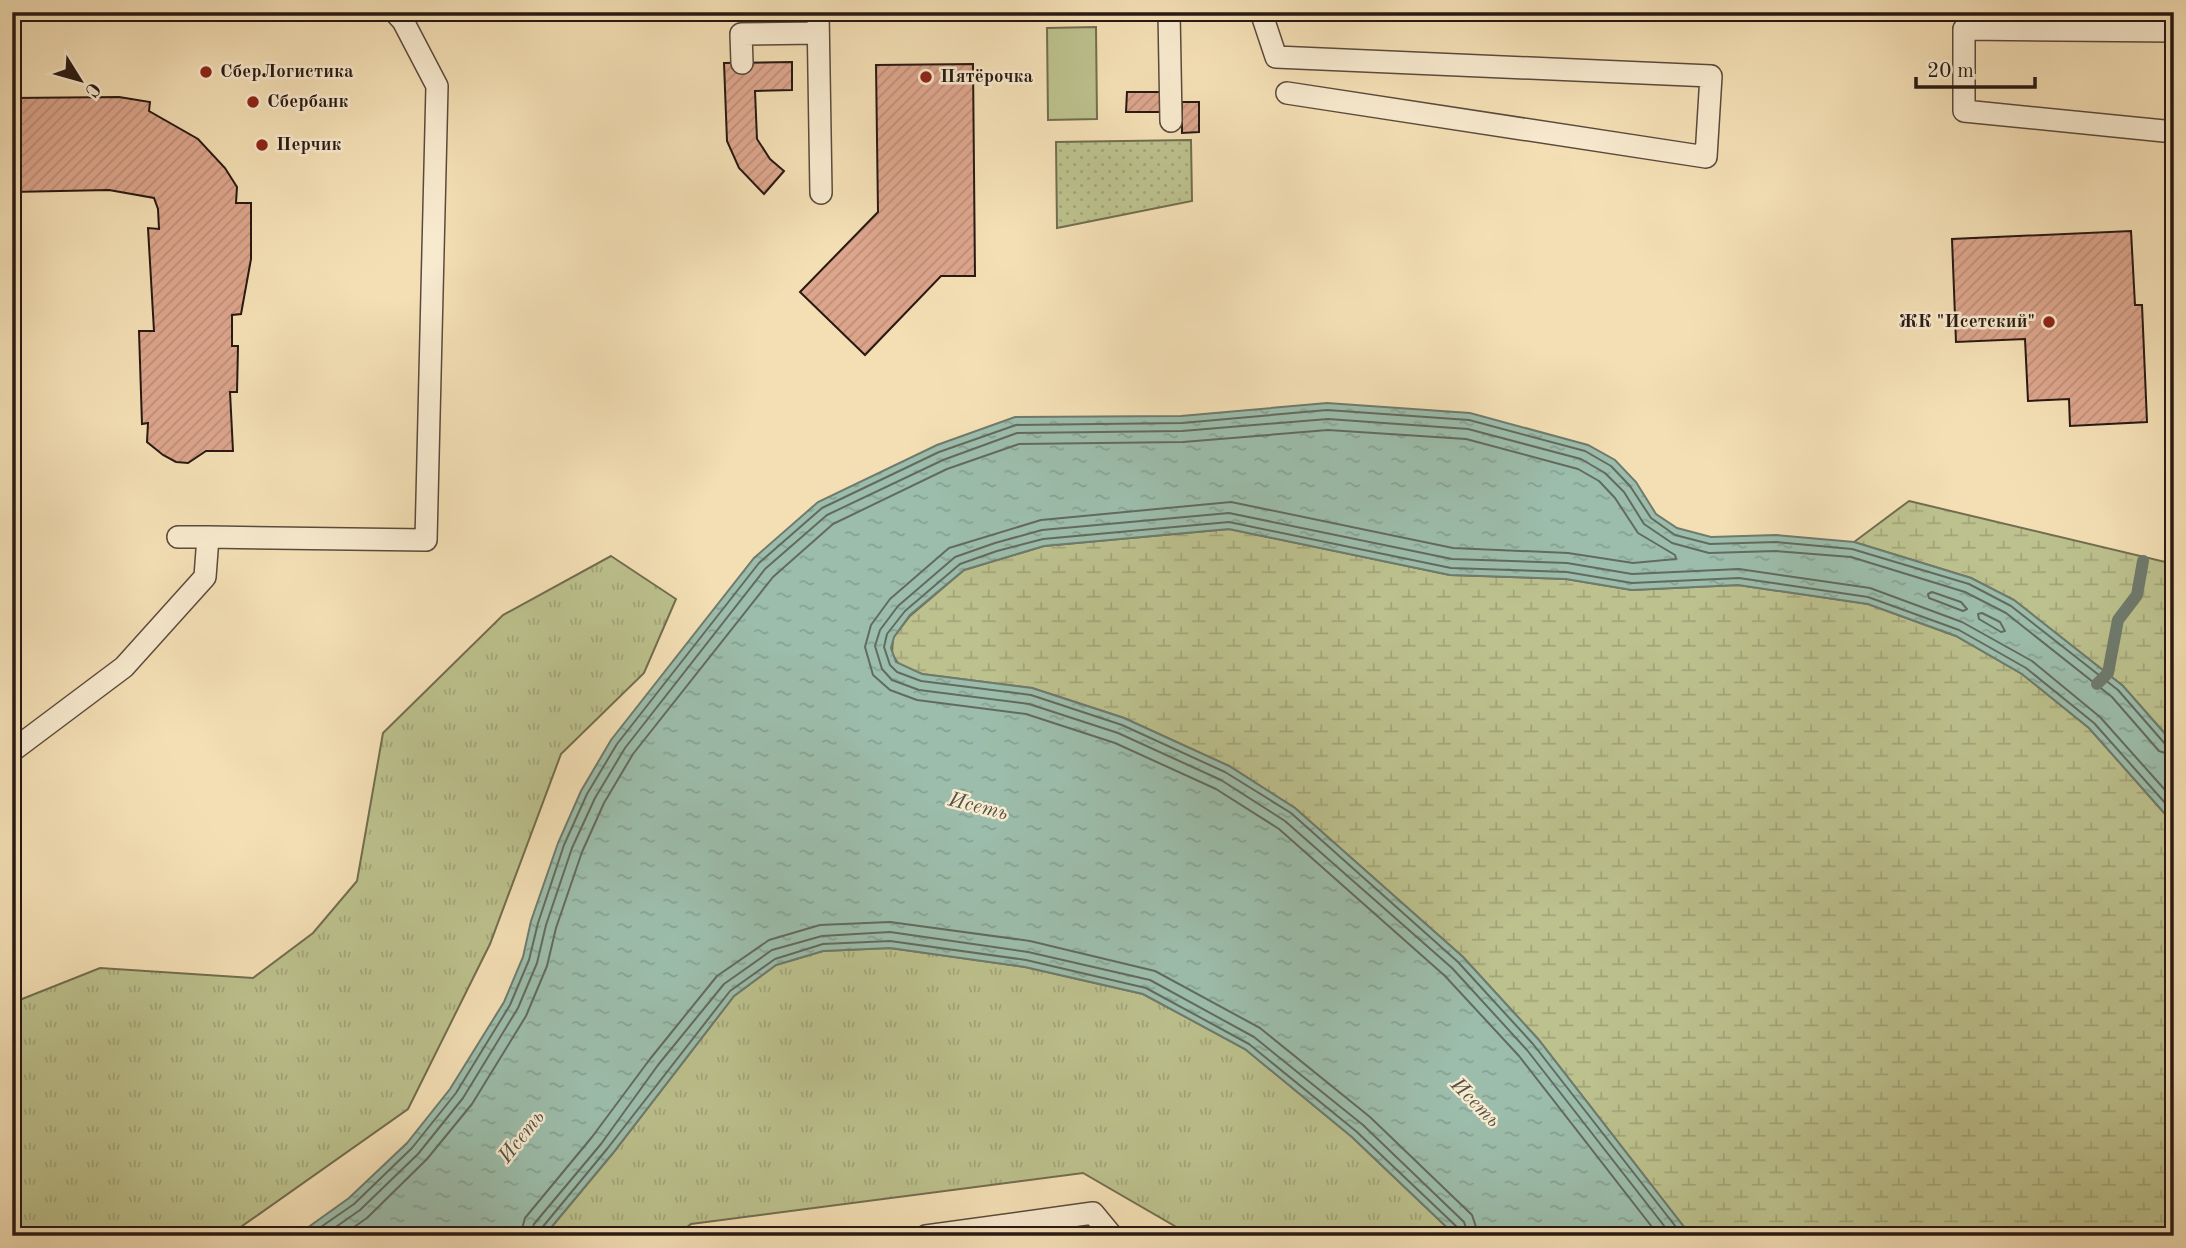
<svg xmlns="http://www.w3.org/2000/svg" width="2186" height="1248" viewBox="0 0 2186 1248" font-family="'Old Standard TT',serif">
<defs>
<pattern id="grass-tufts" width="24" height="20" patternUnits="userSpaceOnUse" patternTransform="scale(1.75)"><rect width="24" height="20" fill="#bcc18d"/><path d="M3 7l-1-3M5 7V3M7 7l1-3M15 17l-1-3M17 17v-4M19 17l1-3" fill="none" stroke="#a2a579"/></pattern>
<pattern id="wetland-marsh" width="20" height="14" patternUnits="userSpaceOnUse" patternTransform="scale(1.75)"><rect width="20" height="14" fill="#bcc18d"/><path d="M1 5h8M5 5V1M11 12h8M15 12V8" fill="none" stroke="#a2a579"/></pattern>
<pattern id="park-dots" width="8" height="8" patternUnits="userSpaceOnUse" patternTransform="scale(1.75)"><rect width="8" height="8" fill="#bcc18d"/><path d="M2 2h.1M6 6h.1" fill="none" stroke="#a2a579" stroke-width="1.8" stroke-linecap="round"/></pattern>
<pattern id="water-ripples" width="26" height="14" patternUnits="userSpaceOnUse" patternTransform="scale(1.75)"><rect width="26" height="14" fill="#9cbdab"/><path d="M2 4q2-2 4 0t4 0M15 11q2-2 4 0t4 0" fill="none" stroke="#86a292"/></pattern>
<pattern id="building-hatch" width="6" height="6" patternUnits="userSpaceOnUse" patternTransform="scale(1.75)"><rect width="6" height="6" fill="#dca58c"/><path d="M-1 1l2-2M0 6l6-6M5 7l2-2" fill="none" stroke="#bd8d78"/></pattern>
</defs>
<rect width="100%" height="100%" fill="#f4dfb5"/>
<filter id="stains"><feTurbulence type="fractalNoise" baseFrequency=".00286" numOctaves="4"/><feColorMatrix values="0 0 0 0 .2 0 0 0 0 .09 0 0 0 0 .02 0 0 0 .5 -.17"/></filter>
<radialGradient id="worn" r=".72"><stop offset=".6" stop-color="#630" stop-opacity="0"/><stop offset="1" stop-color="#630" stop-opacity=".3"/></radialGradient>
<!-- grass -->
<path fill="url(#grass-tufts)" stroke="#726d50" stroke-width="2" d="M611,556l65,43 -32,74 -83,81 -71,190 -82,165 -180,127h-216v-233l88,-35 153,10 60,-45 44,-52 26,-148 120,-118z
M890,948l135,19 118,27 102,55 107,88 104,99h-264l-109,-63 -392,51 -15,12h-132l69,-83 121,-157 42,-31 47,-14z"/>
<!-- wetland -->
<path fill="url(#wetland-marsh)" stroke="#726d50" stroke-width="2" d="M1909,501l265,63v180l-51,-58 -109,-86 -43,-22 -117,-36z
M1229,529l221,46 116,4 66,11 106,-5 130,19 88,32 66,38 67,54 85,96v412h-483l-153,-197 -75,-82 -168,-149 -66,-42 -105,-48 -92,-30 -110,-14 -22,-8 -8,-12 1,-16 17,-22 54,-46 80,-24z"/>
<!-- park -->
<path fill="url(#park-dots)" stroke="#726d50" stroke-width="2" d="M1191,140l1,61 -135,27 -1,-86z"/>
<!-- garden -->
<path fill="#bcc18d" stroke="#726d50" stroke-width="2" d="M1096,27l1,92 -49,1 -1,-92z"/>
<!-- water -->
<path fill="url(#water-ripples)" stroke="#6e7b6e" stroke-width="2" d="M1327,403l143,10 118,32 27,15 21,22 20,32 21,14 34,9 65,-2 78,7 117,36 43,22 109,86 51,58v80l-85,-96 -67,-54 -66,-38 -88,-32 -130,-19 -106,5 -66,-11 -116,-4 -221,-46 -185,17 -80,24 -54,45 -16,22 -3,11 5,14 26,12 110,14 92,30 105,48 66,42 168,149 75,82 153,197h-235l-104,-99 -107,-88 -102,-55 -118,-27 -135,-19 -67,3 -47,14 -42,31 -121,157 -69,83h-248l53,-38 58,-55 43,-54 54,-87 19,-45 8,-36 27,-78 23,-52 30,-51 143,-182 64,-56 119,-57 78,-28 166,-1z"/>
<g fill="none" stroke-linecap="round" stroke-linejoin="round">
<!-- shore -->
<path stroke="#626b5f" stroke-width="2" d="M1932,592l29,10 6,7 -4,2 -34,-13 -1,-4z
M1982,613l18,9 5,9 -4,1 -22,-13 -1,-5z
M308,1236l46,-32 58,-56 44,-55 54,-88 19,-45 9,-37 26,-78 23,-51 30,-50 142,-181 63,-55 117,-56 77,-27 166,-2 145,-13 142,10 116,31 26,15 19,20 21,32 24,17 35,9 66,-2 76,7 117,35 42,22 107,84 48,55 8,3
M323,1236l37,-26 58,-56 45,-56 55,-90 19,-45 9,-38 26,-77 23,-50 30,-50 140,-179 62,-54 116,-55 74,-27 165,-2 146,-12 140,10 113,30 24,14 19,19 20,32 28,19 37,10 67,-2 75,6 114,35 41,21 106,84 47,54 15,5
M341,1236l26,-18 60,-59 45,-55 54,-88 21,-50 9,-38 26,-76 22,-49 29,-49 140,-177 60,-53 114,-55 72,-25 164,-2 145,-12 138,9 112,30 21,12 16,17 23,35 37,22 1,4 -43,4 -65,-10 -115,-5 -222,-46 -190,18 -92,28 -59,51 -19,26 -6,22 8,28 17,15 27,10 109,14 89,29 101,46 63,40 166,147 74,80 140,180
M520,1236l5,-18 67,-81 58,-78 67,-83 52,-36 51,-15 70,-3 140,19 125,30 105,57 110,89 102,98 7,21
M530,1236l4,-12 67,-80 57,-79 66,-81 48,-34 50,-14 68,-4 138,20 122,28 104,57 109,88 101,97 5,14
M539,1236l2,-7 66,-80 123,-158 45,-32 48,-15 67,-3 136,19 120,28 103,56 108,88 101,96 2,8
M1672,1236l-145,-186 -75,-82 -167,-147 -64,-41 -103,-47 -89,-29 -110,-14 -27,-10 -10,-11 -7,-23 5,-16 18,-24 57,-49 40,-14 47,-13 187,-17 223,46 115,4 65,11 107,-5 131,19 92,34 70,39 68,56 74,83
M1683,1236l-150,-192 -75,-82 -167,-149 -66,-41 -103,-47 -91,-30 -110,-14 -24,-9 -7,-7 -6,-18 3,-13 18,-23 55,-47 37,-13 46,-12 186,-17 222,46 116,4 65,11 107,-5 129,19 91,33 67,38 68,55 80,90"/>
<!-- stream -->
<path stroke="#6e7b6e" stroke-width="12" d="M2097,684l11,-11 10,-53 19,-25 6,-34"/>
</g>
<!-- building -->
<path fill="url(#building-hatch)" stroke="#281913" stroke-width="2" d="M792,62v28l-37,1 2,48 13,20 14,12 -20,23 -25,-26 -12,-27 -3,-78z
M973,64l2,212h-34l-76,79 -65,-63 78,-80 -2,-147z
M1127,92h36v20h-37z
M119,97l31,5 -1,9 49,28 27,29 12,19 -1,16h15v56l-10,55 -9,1v31h6l-1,46h-7l3,59h-27l-18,12 -12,-1 -13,-7 -16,-13 1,-19 -6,1 -3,-93h15l-6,-103 11,1 -1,-20 -4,-11 -45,-8 -97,2v-94z
M1182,102h17v30l-17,1z
M2131,231l4,74h7l5,117 -77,4 -1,-27 -41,2 -3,-62 -69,3 -4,-103z"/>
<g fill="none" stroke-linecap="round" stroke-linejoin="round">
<defs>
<path id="service" d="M818,12l3,181
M1169,12l2,109
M1261,12l15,45 435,19 -5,81 -419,-64
M2174,31l-210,-2v82l210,21
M742,63l-1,-29 77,-1
M178,537h30
M12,751l112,-84 81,-90 3,-40 218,3 11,-454 -34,-65 -8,-9
M926,1236l167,-23 19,23"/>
</defs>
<!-- service casing -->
<use href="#service" stroke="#5b4a3c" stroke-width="24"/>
<!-- service -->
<use href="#service" stroke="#f8eacf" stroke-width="21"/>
</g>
<!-- markers -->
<g fill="#8f2418" stroke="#f8eacf" stroke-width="2.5">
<circle cx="206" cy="72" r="7"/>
<circle cx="926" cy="77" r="7"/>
<circle cx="253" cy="102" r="7"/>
<circle cx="262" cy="145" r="7"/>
<circle cx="2049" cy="322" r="7"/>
</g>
<g text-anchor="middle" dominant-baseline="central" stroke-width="5" stroke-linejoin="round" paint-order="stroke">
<!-- poi labels -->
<g font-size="19" font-weight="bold" fill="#281913" stroke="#f8eacf" text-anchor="start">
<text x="220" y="72">СберЛогистика</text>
<text x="940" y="77">Пятёрочка</text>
<text x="267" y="102">Сбербанк</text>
<text x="276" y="145">Перчик</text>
<text x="2035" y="322" text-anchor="end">ЖК "Исетский"</text>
</g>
<!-- water labels -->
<g font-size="21" font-style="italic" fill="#515248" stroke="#f8eacf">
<text transform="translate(978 807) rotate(14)">Исеть</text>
<text transform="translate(1475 1103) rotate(45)">Исеть</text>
<text transform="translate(522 1137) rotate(-52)">Исеть</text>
</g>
</g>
<!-- margin -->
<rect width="2186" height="1248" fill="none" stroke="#f4dfb5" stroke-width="42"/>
<rect x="14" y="14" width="2158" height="1220" fill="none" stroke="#281913" stroke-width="3.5"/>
<rect x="21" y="21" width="2144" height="1206" fill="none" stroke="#281913" stroke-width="2"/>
<!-- north arrow -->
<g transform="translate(80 80) rotate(127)" stroke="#f8eacf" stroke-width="5" paint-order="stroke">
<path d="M0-5L12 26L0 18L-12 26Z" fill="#281913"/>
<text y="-10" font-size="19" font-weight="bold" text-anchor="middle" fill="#281913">С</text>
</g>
<!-- scale -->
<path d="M1916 77v10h119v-10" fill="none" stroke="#281913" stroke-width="3.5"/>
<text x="1927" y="77" font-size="21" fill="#281913" stroke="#f8eacf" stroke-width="5" paint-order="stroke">20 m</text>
<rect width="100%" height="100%" filter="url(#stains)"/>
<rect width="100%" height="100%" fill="url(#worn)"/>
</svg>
